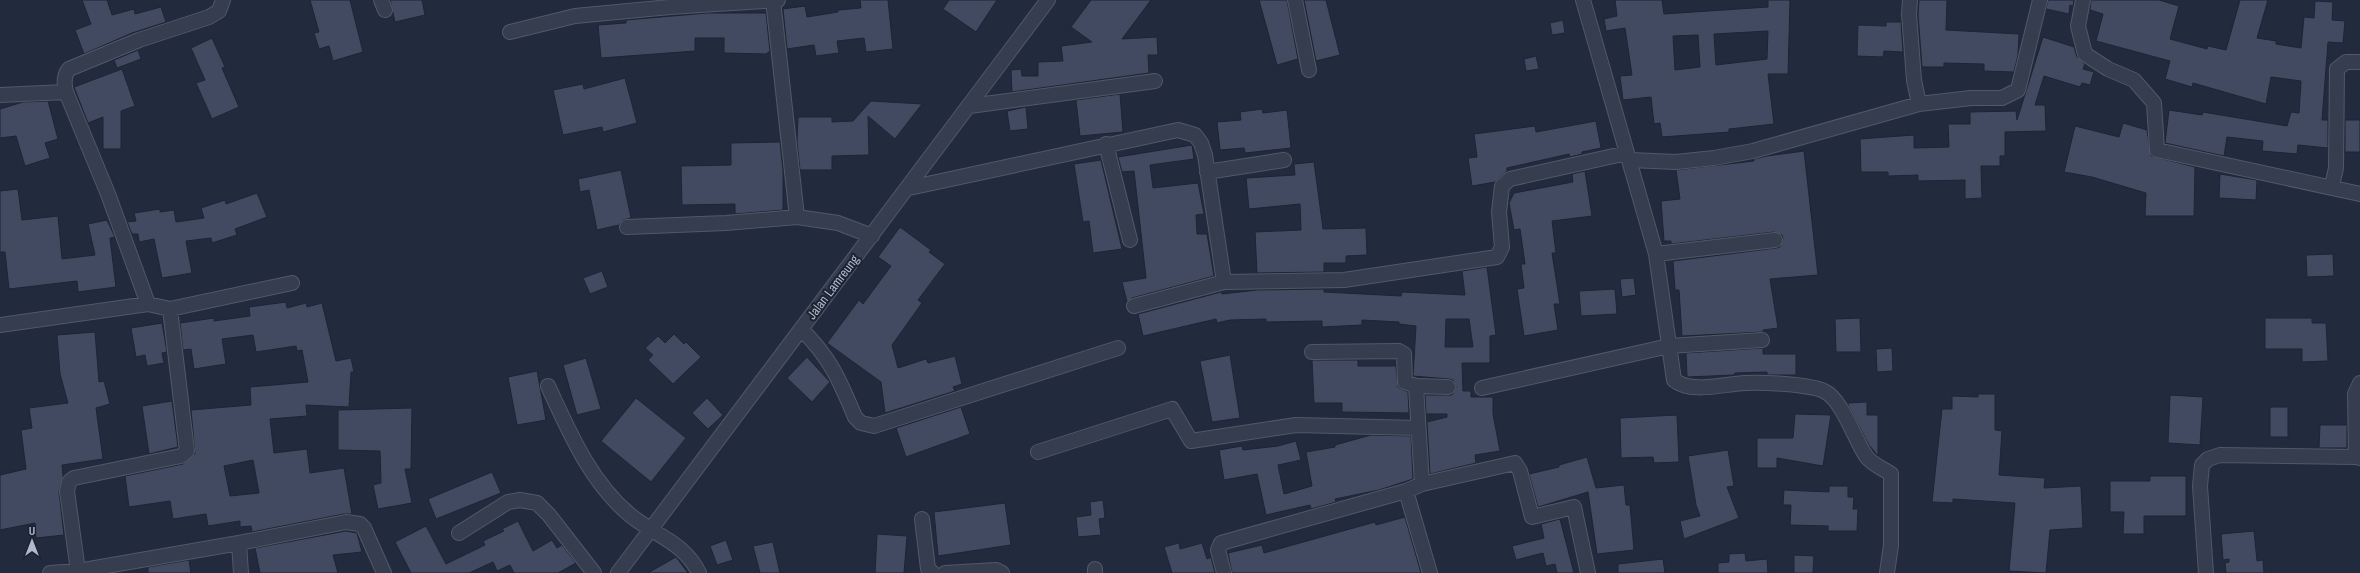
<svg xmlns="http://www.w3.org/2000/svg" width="2360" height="573" viewBox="0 0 2360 573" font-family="'Archivo Narrow',sans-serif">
<rect width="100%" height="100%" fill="#222b3e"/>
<!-- building -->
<path fill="#414a60" stroke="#1d2434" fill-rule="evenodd" d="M82,0h25l5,15 22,-6 1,5 26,-7 5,15 -34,11 -48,21 -9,-24 16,-6z
M310,0h40l13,52 -30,9 -4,-15 -10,3 -5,-16 5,-1z
M390,0h32l3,15 -30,7z
M860,0h28l5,49 -27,3 -2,-14 -27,3 2,12 -23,3 -2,-11 -27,4 -4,-40 22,-3 2,11 31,-5v-2l23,-2z
M949,0h48l-21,32 -33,-23z
M1091,0h60l-29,39 35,-2 1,18h-10l1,18 -137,19 -1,-22 10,-1 1,7h16v-14l25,-1 -2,-15 31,-4 -21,-15z
M1259,0h28l11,59 -21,6z
M1304,0h22l14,55 -24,6z
M1615,0h47l2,14 104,-7v-7h22l-2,74h-20l6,50 -45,5v3l-67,5 -2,-14 -6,1 -3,-27 -28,3 -3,-24 12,-1 -7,-47 -19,3 -2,-12 13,-3zM1768,31l-1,28 -51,6 -2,-31zM1698,35l2,32 -25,3 -2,-34z
M1919,0h28l-1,30 73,4 -1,21 -4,17 -30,-1v-7l-40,-1v4h-22l-4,-53z
M2048,0h26l-1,6 -3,-1 -1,9 -23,-5z
M2091,0h68l20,6 -9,33 37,10 1,-3 18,4 14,-50h28l-11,38 19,3v3l25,4 3,-31 10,1 1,-17 18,1 -1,18 13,1 -2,22 -15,-1 -6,78h6v28l-30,-3 -1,9 -35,-3 1,-10 -36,-4 -3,19 -59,-13 4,-33 33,5 1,-3 84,14 4,-14 8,1 2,-32 -30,-4 -5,27 -73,-21 -1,4 -27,-8 5,-18 -74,-20 7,-27 -13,-4z
M707,13h59l4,38 -4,3 -42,-1v-15h-29v13l-94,7 -3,-33 28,-2v-3z
M1563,20l2,13 -13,2 -2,-12z
M1886,22h15l2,30 -19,-1 -1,6 -26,-1 1,-31 28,1z
M2043,37l31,10 3,10 8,7 -2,5 11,3 -4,13 -8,-2 -2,4 -36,-11 -9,29h10l1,26 -41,1v24h-5v10h-19l1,32 -17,1v-19l-47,1v-6l-30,1v-4h-27l-1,-33 54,-4v13l35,-1 -1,-23h22v-12l46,-1 1,9z
M212,38l13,29 -3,1 17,39 -27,12 -16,-36 9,-3 -14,-32z
M138,50l3,9 -24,9 -3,-8z
M1536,56l3,13 -13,2 -2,-12z
M122,69l13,37 -14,5v38h-18v-32l-15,6 -14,-36z
M625,78l12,45 -34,9 -1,-5 -39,8 -10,-45 30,-6 1,5z
M1120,94l3,38 -43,4 -4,-36z
M48,101l10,38 -13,4 5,15 -25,8 -9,-30 -16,2v-29l23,-7z
M871,101l51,3 -27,35 -27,-23 1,39 -37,1v14h-32l-3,-28 1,-25h34v5l21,-1z
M1026,107l2,22 -18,2 -3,-20z
M1262,109l1,4 24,-3 4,38 -46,5 -1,-5 -24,2 -3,-28 24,-2 -1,-8z
M2345,120h15v32h-15z
M1596,121l5,27 -19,4v2l-12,3 -1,-3 -62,14v3l-12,11 -23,4 -4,-28 9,-1 -3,-23 61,-8 1,6z
M2123,123l24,7 4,26 44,11 -1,49h-49l1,-23 -54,-16 -28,-5 11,-46 44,11z
M780,142l3,28v40l-48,4v-10l-53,1 -1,-39 50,-1v-22z
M1192,145l2,14 -44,6 3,23 45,-5 6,31 -8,1 1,19h10l7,42 -82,22 -5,4 -5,-20 24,-4 -12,-107 -12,1 -4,-15z
M1804,151l14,124 -48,4 8,49 -15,2v2l-81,4 -3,-46h-4l-2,-29 103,-13 4,-1 3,-8 -1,-4 -8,-3 -103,12v-3h-7l-3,-40 19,-2 -4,-29 78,-9v-2l13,-3z
M1101,160l21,89 -29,4 -4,-32 -6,1 -9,-58z
M1314,162l9,67 43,-1 1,27 -21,1v7h-22v9l-67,1 -2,-41 46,-2 -1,-26 -51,5 -3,-31 49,-3 -1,-11z
M621,170l10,48 -8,2 -4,5 -22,5 -8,-40 -9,2 -2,-13z
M1585,171l7,45 -40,5 4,32h-4l8,51h-6l4,26 -34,6 -7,-47 7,-1 -3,-24h4l-5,-35 -6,1 -5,-27 5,-10 59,-11 -1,-8z
M2220,174l37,6 -1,20 -37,-2z
M18,189l4,31 36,-4 4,43 33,-4 -7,-31 19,-4 8,17 -5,1 6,49 -38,5 -1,-11 -68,8 -4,-37h-5v-61z
M257,193l10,24 -32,12 2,6 -25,8 -1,-5 -25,3 6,32 -30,5 -8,-39 -15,3 -1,-8h-6l-5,-12 9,-1 -2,-8 26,-4v3l14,-2 2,12 28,-4 -3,-10 24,-8 1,4z
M900,227l31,23 -2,2 16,12 -27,36 4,3 -30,42 6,23 28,-9 2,4 27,-7 7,28 -9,3 2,4 -70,22 -4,-31 -54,-39 32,-43 4,4 28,-38 -13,-9z
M2333,254l1,22 -27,1 -1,-22z
M1487,267l9,68 -6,1v27h-28l1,28h8v6h22v17l7,37 -25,4 1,8 -46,11 -3,-52 20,-5v-3h-21l-1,-19h27l4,-8 -3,-7 -4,-1 -36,-3 3,-50 -17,-2v-2l-37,-2v5l-40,2v-6l-56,1v-3l-36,1 -13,3 -1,-4 -73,17 -5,-22 83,-22 1,2 36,-4 66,-1v3l77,4 1,-4 63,3 -3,-24zM1446,319h23l4,28h-28z
M602,271l6,16 -18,7 -7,-16z
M1634,278l2,17 -14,2 -2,-18z
M1615,289l2,25 -36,2 -2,-25z
M286,302l1,6 19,-5 1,4 15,-4 14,58 15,-3 3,14h-3l-2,35 -43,-2 1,11 -37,3 4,34 33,-4 3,24 34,-5 8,46h-8l-92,18 -1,-6 -11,1v-6l-32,5 -2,-12 -33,5 -3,-18 -41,6 -4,-31 58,-12 12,-10 -4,-44 60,-5 -1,-18 58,-5 -6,-32 -5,1 -1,-5 -40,6 -3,-17 -31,4 4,25 -32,5 -3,-20 -8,1 -3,-27 34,-5v3l36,-5 -1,-9zM253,460l6,33 -29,3 -6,-30z
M1860,318l1,34h-25l-1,-33z
M2265,318h47v5h14l2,38 -26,1v-13h-37z
M162,323l5,29 -5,1 2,10 -17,3 -2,-11 -9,2 -5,-29z
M95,332l4,50 5,-1 6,23 -14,4 7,51 -41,6 1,11 -4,16 5,43 -28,3 -1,-15 -35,7v-55l26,-6 -5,-39 11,-2 -3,-20 39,-5 -8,-29 -3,-39z
M674,334l10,10 2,-2 15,15 -28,27 -25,-24 5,-5 -8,-7 13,-12 7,7z
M1763,348v6h33v21h-29v-3l-32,1 -1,2 -47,2 -1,-24z
M1892,348l1,23 -16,1 -1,-23z
M1230,355l10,63 -28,4 -12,-61z
M807,357l23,25 -18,20 -25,-24z
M586,358l15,51 -24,6 -14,-50z
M1312,360h46v6h38l2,21 10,5 1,21 -67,-1v-9h-28z
M537,371l9,49 -29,5 -9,-48z
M1978,394h17v36l7,1 -3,44 46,3 -1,10 37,-2 2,42 -33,2 -4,43 -37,-2 6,-68 -62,-4v4l-21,-1 10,-93h10v-13l26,1z
M2170,395l33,2 -3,48 -32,-2z
M636,398l50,40 -35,44 -50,-41z
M707,398l16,17 -15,14 -16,-16z
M172,401l6,46 -29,7 -7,-48z
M1867,402v13h11v41l-9,-11 -21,-40v-2z
M961,407l9,27 -64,23 -10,-29z
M2270,407h18v30h-18z
M412,408l-1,61h-6l7,34 -34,6 -5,-24 8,-2 -1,-32 -42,-1v-40z
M1795,414l36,1 -8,51 -46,-8v10h-20v-30h36z
M1677,415l2,47 -25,1 -1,-6 -32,1 -1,-40z
M2320,425h27v23h-28z
M1371,435l40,1 2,43 -34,11 -44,9 1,3 -25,7 -1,-4 -44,10 -9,-41 -33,6 -5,-30 23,-4 1,4 35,-4 18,-5 5,19 -23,5 6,29 28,-8 -6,-34 29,-5v-2z
M1728,450l6,36 -7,1 12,31 -55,21 -4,-18 20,-5 -4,-11 -8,-49z
M1587,457l9,31 28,-3 2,20h4l4,45 -37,4 -9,-62 -50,15 -9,-33 30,-7v-2z
M492,472l9,21 -65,26 -8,-20z
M2150,476h36v40h-42v18h-21l1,-22h-14v-31h40z
M1829,486h19v11h6l-1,12h5l-1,22h-29v-5l-38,-1 1,-20h-8l1,-15 45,2z
M1103,500l2,18 -6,1 2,16 -23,2 -2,-20 15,-2 -1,-13z
M1005,503l6,42 -73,11 -4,-44z
M1405,517l16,56h-189l-4,-20 34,-8 2,8 111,-31 1,3z
M1560,519l14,54h-17l-2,-9 -9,2 -3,-13 -27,7 -4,-14 32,-8 -3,-14z
M518,521l15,30 19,-11 5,8 5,-3 14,18 -18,10h-44l-4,-8 -13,6 -4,-9 -24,11h-58l-16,-31 31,-16 20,38 39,-19 -2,-4 21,-10 -2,-2z
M346,531l11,2 5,19 -29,3 5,18h-78l-5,-25z
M2254,531l3,30 6,-1 1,13h-38l-1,-10 4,-1v-3l-6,1 -2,-26z
M877,534l30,2 -3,37h-29z
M726,540l7,20 -16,5 -7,-19z
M773,542l7,31h-20l-7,-27z
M1179,543l1,6 22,-6 5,16 4,-2 4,16h-43l-8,-26z
M1745,553l1,8 21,-2 1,14h-50v-10l11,-1v-8z
M1794,555l20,1 -1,17h-19z
M676,557l12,16h-40z
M1663,559l2,14h-47v-9z
M189,560l2,13h-43v-6z"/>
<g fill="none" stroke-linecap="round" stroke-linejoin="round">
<defs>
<path id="street" d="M381,0l4,10
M773,0l24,217
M1295,0l14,70
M1583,0l73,254 18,126c17,14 50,4 71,3 17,-1 64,1 79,8 18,8 31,49 42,65 5,8 18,13 25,18v71l-4,28
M1910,0l-1,14 5,66 5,24
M2083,0l-5,26 7,28 23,15 26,11 20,23 3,47 203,44
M510,32l65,-16 95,-9 108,-7
M0,95l66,-3
M970,106l185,-25
M1106,144l24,96
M1630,160l46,2 38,-4 39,-7 166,-47 52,-6h31l16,-8 22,-90
M1207,172l77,-12
M2332,186l4,-18 1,-99 9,-7h14
M909,188l269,-58 17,5 6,8 4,12 19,127 -90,24
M627,227l99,-4 71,-6 41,6 34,13
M1656,254l119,-14
M1224,282l120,-2 153,-23 5,-10 -3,-35 3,-26 8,-7 117,-26
M148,304l-40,-110 -42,-102c-2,-8 -3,-16 3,-23l70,-29 70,-23 10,-6 4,-11
M0,325l148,-21 22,5 122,-26
M801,329c29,28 39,52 54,88l6,6 13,3 244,-78
M1312,352l87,-1 5,3 1,28 11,4 32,1
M2360,383l-5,11 1,63 4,1
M548,386c21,45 42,96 82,129 24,20 54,27 69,58
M1416,386l6,98
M1482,388l187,-42 93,-6
M1038,452l134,-43 19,32 105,-16 122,3
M1406,491l24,82
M922,519l6,50 5,4
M459,533l49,-31 12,-2 17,3 12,12 45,58
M239,543l2,30
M1095,569v4
M78,571l-11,-80 2,-9 5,-4 107,-22 6,-5 -17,-142
M50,573l28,-2 161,-28 107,-21 14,2 4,4 20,45
M618,573l430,-573
M945,573l51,-3 6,3
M1224,573l-6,-23 3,-7 185,-52 16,-7 93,-21 5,8 12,46 42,-10 14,66
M2206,573l-6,-87 2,-21 6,-6 12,-4 136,2"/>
</defs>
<!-- street casing -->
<use href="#street" stroke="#515868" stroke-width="16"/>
<!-- street -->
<use href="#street" stroke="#363d4e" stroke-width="14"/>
</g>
<g text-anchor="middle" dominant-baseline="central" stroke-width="4" stroke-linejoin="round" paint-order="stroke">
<!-- street labels -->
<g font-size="13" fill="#b2b8c9" stroke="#1b2232">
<text transform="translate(833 287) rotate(-53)">Jalan Lamreung</text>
</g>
</g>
<!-- north arrow -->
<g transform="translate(32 541)" stroke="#1b2232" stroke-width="3" paint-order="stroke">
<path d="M0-3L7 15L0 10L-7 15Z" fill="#b2b8c9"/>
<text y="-6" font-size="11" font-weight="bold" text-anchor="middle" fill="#b2b8c9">U</text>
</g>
</svg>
